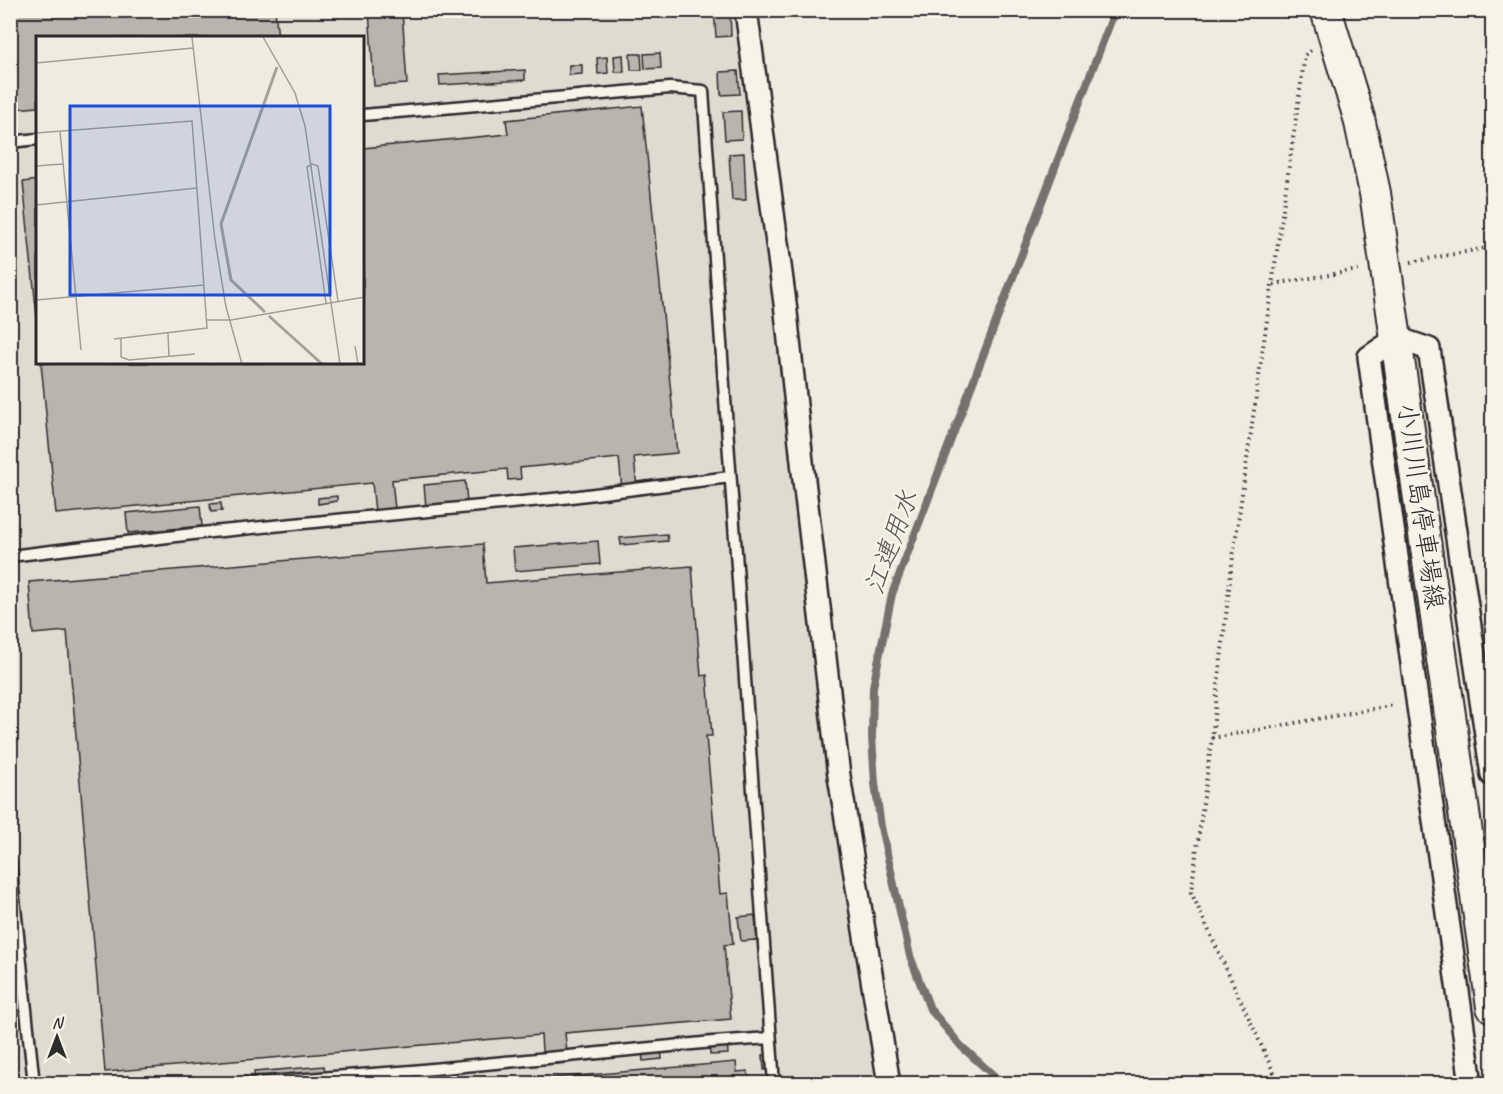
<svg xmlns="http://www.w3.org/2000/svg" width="1503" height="1094" viewBox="0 0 1503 1094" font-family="Caveat,'Klee One',sans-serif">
<rect width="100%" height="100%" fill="#efebe0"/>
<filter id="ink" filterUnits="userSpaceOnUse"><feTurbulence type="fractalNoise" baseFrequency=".0167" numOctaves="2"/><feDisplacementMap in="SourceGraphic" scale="12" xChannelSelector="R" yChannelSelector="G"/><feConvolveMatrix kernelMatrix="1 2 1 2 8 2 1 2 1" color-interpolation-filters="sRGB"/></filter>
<g filter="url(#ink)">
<!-- built -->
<path fill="#dedbd1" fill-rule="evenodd" d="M10,11h732l70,620 66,452h-867zM38,38h325v325h-325z"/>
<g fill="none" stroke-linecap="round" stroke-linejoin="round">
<!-- stream -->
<path stroke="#74726e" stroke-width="8" d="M1003,1084l-42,-38 -31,-37 -20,-53 -29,-129 -6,-44 -3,-46 1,-50 19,-93 223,-584"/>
</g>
<!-- building -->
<path fill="#b8b5ae" stroke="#2b2b2b" stroke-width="1.5" d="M10,10h265l3,28h-240v69l-23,2 -5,-42z
M369,10h33l5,74 -33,2z
M714,10h16l1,26 -15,1z
M660,53l1,15 -16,1 -1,-15z
M630,54h11l1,16h-11z
M623,55l1,17h-9l-1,-16z
M607,57l1,16 -10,1 -1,-16z
M569,65h13v9l-13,1z
M525,70v10l-85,5 -1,-10z
M738,71l2,23 -19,1 -1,-23z
M642,106l35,347 -43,4 3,31 -15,1 -3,-31 -99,10 1,11 -13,1 -1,-11 -115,11 3,29 -20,3 -3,-29 -316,31 -15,-151h322v-215l145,-14 -2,-14z
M741,111l1,28 -17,1 -2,-28z
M744,153l2,47h-14l-3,-46z
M38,180v147l-15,-145z
M465,481l2,21 -41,5 -2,-22z
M337,496v5l-19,3v-6z
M221,503l1,8 -11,1 -1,-8z
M200,506l2,20 -74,7 -2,-20z
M667,534l1,7 -47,4 -1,-7z
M598,541l2,23 -85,7 -2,-23z
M483,544l3,39 206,-17 9,110 6,-1 5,61h-6l14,158 8,-1 5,51 -9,1 7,74 -166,14 3,30 -25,2 -2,-30 -436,37 -38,-441 -34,3 -4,-52z
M755,915l2,25 -16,1 -3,-24z
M727,1042l1,12 -18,1 -1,-11z
M661,1048l1,11 -19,2 -1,-11z
M763,1055h7l2,14 -8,1z
M736,1062l1,10 11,-1 1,13h-266z
M324,1066l2,18h-71l-1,-12z"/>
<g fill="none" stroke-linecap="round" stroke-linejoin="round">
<defs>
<path id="service" d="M363,115l307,-27 33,3 71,993
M10,142l28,-3
M10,556l191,-23 362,-35 167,-21
M10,861l24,223
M239,1084l173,-13 301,-29 57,-4"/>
<path id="minor" d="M746,10l39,293 19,177 35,296 50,308
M1471,1084l-102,-727 28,-19 32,11 63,426"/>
<path id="secondary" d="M1326,10l33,108 16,75 117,814"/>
</defs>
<!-- service casing -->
<use href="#service" stroke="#2b2b2b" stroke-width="15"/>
<!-- minor casing -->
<use href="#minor" stroke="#2b2b2b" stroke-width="26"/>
<!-- secondary casing -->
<use href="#secondary" stroke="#2b2b2b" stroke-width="34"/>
<!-- path -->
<path stroke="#2b2b2b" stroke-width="4" stroke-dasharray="1.5 4.5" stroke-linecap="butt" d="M1411,262l81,-15
M1274,284l85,-14
M1212,738l183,-33
M1279,1084l-88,-192 21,-154 19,-167 74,-516 6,-5"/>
<!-- service -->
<use href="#service" stroke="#f7f3e8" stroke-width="10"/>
<!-- minor -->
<use href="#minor" stroke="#f7f3e8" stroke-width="21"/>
<!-- secondary -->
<use href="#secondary" stroke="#f7f3e8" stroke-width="30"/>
</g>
</g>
<g text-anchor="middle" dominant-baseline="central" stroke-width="5" stroke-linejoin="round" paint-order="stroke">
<!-- street labels -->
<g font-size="26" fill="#2b2b2b" stroke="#f7f3e8">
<text transform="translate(1421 506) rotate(82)">小川川島停車場線</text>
</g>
<!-- water labels -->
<g font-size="27" font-style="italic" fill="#555552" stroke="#f7f3e8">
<text transform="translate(891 542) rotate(-70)">江連用水</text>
</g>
</g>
<!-- overview -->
<g transform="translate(36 36)">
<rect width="328" height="328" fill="#efebe0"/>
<path fill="none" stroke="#a4a29a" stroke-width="3" d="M229,276l-34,-32 -10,-56 56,-157M233,280l53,48"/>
<path fill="none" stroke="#a19e98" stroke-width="1.5" d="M156,1l23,203 11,67 16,57M227,1l32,56 10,33 35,238M0,27l157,-15M24,95l21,219M0,97l156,-12 15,207 -93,11M0,130l27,-2M0,169l161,-17M0,264l168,-15M290,267l-19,-136 5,-3 6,2 20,135M171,284h24l134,-23M132,297l1,24M319,310l3,18M85,321l8,3 66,-6M85,321v-19"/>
<path fill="#1d4ed8" fill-opacity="0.15" stroke="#1d4ed8" stroke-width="3" d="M34,70h260v189h-260z"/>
<rect width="328" height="328" fill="none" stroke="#2b2b2b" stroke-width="3"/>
</g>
<!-- margin -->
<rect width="1503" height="1094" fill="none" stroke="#f7f3e8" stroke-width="36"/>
<rect x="18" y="18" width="1467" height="1058" fill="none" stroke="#2b2b2b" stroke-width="2" filter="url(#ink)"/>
<!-- north arrow -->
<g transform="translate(57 1037)" stroke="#f7f3e8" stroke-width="4.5" paint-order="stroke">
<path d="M0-4.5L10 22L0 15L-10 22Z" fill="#2b2b2b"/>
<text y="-9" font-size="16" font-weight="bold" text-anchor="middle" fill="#2b2b2b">N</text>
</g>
</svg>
